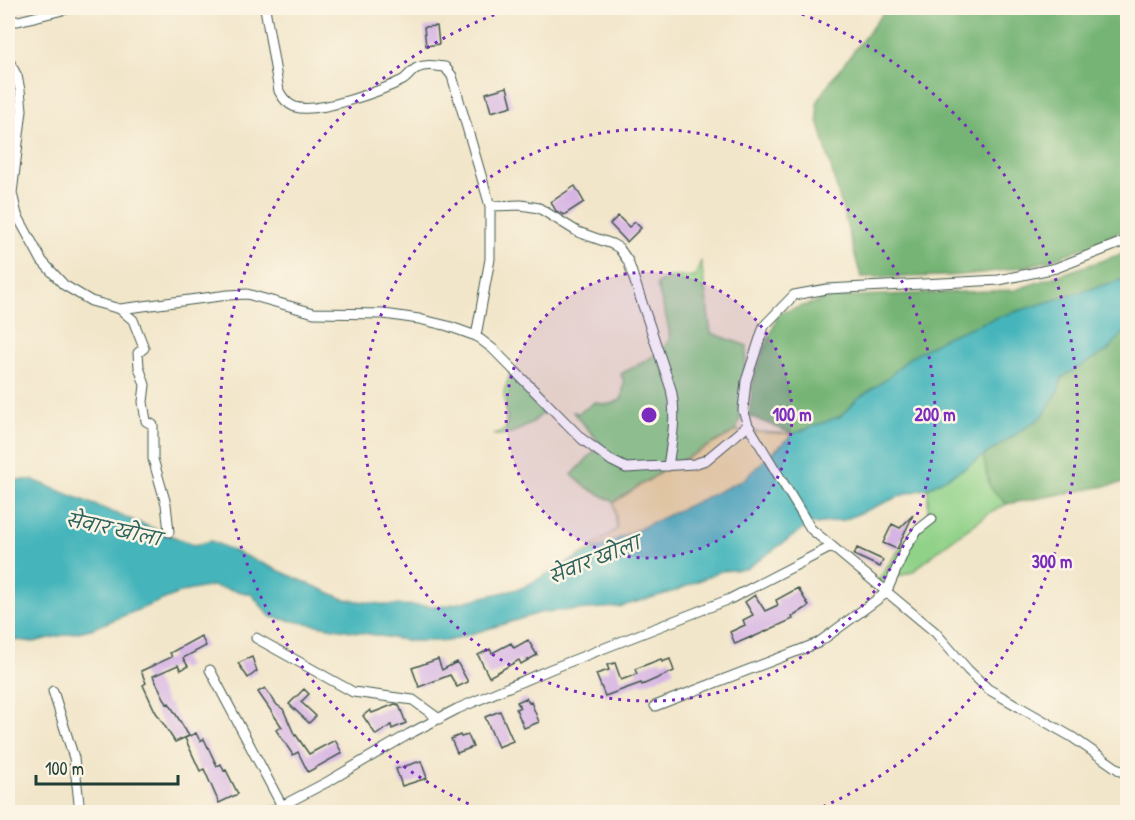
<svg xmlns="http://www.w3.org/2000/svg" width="1135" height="820" viewBox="0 0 1135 820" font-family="'Patrick Hand','Playpen Sans Deva',sans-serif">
<rect width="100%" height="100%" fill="#fcf5e5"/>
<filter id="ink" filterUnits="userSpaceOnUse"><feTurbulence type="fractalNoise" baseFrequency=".0167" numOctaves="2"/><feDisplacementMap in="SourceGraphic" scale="12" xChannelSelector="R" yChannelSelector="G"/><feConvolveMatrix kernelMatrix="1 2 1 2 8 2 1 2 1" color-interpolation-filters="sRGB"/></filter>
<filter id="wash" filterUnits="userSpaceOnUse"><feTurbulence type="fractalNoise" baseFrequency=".008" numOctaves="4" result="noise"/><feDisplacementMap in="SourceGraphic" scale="24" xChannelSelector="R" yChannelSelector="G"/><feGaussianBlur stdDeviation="1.35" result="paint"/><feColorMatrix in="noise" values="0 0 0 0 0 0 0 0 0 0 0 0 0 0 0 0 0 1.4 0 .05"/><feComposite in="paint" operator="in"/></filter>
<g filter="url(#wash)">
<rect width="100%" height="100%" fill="#f2e6ca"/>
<!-- green -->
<path fill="#91d289" stroke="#58885e" stroke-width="1.5" d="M701,261l10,72 36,13 -7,72 -4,13 -73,40 -49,31 -26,-14 -16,-13 29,-31 -28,-32 6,1 16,-11c11,4 17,3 27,-3l2,-17 -3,-8c12,-7 45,-21 48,-35 3,-11 -10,-42 -12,-55l12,-7h26z
M510,373c17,9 27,20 35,37 -11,14 -32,26 -50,25l10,-5c5,-12 -1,-25 -1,-38 1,-6 5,-12 6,-19z
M983,456l7,31 17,17 -13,6 -51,37 -31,25 -36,11 21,-30 31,-37v-28z"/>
<!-- forest -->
<path fill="#74b475" stroke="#4a7854" stroke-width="1.5" d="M887,8h240v221c-25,10 -51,23 -77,31 -60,18 -126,17 -189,17l-43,-157 -1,-17 13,-21z
M1127,252v26l-132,40 -86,40 -22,21 -30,20 -16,17 -48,18 -44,-18 5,-41 25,-62 54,-16 182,-7z
M1127,329v153l-120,22 -17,-17 -7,-31 60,-40 16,-27 3,-12 45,-26z"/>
<!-- sand -->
<path fill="#eeda9e" stroke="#868c69" stroke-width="1.5" d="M736,431l57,3 -50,46 -170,80 44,-31 -3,-27 49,-31z"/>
<!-- water -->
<path fill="#45b5bb" stroke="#327978" stroke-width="1.5" d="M1127,278v51l-20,22 -45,26 -3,12 -16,27 -78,52 -37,20 -23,6 -61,26 -35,5 -63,44 -25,2 -46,20 -56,16 -76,5 -95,29h-39l-138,-24 -20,-23 -39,-8 -30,6 -91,37 -58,13 -25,-3v-159h25l161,65 17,-4 133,58 43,6 58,1 77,-18 51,-28 170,-80 50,-46 48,-18 16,-17 30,-20 22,-21 37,-21 49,-19z"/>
<g id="blocks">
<!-- building -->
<path fill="#d6b4e4" d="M437,26l2,18 -13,2 -2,-19z
M507,87l5,19 -21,6 -5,-19z
M575,186l9,16 -20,13 -8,-4 -5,-9z
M618,216l11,11 6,-5 6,6 -14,14 -17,-18z
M913,515l-16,34 -14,-6 9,-19 8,4z
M857,548l26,12 -3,7 -26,-12z
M798,588l11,18 -17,11 1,2 -42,19v-1l-16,7 -5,-12 15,-7 -2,-5 10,-5 -8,-13 10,-7 10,16 13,-6 -2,-5z
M201,636l5,10 -23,12 5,8 -7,4 -3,-5 -25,11 14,28 2,-1 20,33 -14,6 -20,-31 -12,-26 3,-2 -5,-12 31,-14 -2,-4z
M528,640l9,15 -16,9 -2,-4 -30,17 -11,-22 12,-6 2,4 19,-10 3,5z
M252,657l5,14 -9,7 -10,-15z
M438,659l4,11 15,-8 11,20 -11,5 -7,-12 -31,12 -7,-19z
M661,659l1,3 8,-3 4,12 -32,14 -1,-2 -36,13 -9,-22 13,-4 -2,-5 8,-2 6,17 16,-6 -2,-5z
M265,688l12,17 6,4 12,27 1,-1 13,19 26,-14 7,13 -34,19 -10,-20 -5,3 -17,-25 6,-3 -24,-35z
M304,689l5,5 -8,8 15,14 -7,7 -20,-19z
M526,698l3,5 2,-1 8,20 -15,6 -8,-19 4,-2 -3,-5z
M395,704l4,1 7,18 -14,6 -1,-4 -15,10 -13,-19 7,-6 2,3z
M500,711l13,30 -15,6 -13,-30z
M196,733l4,8 4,-2 13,27 4,-2 3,7 2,-1 12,24 -19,9 -15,-34 -4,2 -15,-33z
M460,735l1,2 7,-2 5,12 -16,6 -6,-14z
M421,761l6,17 -25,8 -6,-17z"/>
</g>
</g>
<g filter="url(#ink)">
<use href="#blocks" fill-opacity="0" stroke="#3f564a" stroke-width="1.5"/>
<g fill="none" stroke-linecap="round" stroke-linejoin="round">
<defs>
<path id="minor" d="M265,8l14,83c4,8 8,13 16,16 23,7 86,-16 108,-27 5,-3 8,-9 14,-12 10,-4 18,-2 28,-1l7,9 38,130v53l-14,77
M8,21h10l53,-13
M8,59l9,17 3,14 2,20 -10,83 5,22 25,46 22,24 27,16 29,8 108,-14 19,-1 67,19 70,1 35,5 29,7 28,10 17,13 89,90 30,22 14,7 68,-4 12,-4 42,-35 63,104 124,103 33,38 20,19 84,48 56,39
M490,206l31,-1 18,3 39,24 34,12 7,4 9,13 43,128c6,26 1,51 -3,77
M120,309l13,11 11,28 -6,5 1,14 6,18 -2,17 3,19 7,4v34l13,45 3,28
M748,425l-5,-15 3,-29 18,-55 30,-31 33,-6 172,-9 57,-12 72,-28
M256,638l97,54 60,8 26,19
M210,670l72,136
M53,691l21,67 6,54
M655,706l163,-63 68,-50 20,-46 12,-17 14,-11
M270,812l59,-31 80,-47 48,-25 94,-40 179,-70 101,-52"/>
</defs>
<!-- minor casing -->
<use href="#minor" stroke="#3f564a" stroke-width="11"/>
<!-- minor -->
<use href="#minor" stroke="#fff" stroke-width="9"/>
</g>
</g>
<!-- distance rings -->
<circle cx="649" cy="415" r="143" fill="#7b2cbf" fill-opacity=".12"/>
<g fill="none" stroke="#7b2cbf" stroke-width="3" stroke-dasharray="3 6">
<circle cx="649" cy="415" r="143"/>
<circle cx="649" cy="415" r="286"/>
<path d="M485 811A429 429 0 0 1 513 8M785 8A429 429 0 0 1 813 811"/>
</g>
<g text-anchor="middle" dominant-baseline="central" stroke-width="5" stroke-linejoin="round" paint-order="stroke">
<!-- water labels -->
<g font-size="18" font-style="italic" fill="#2a615c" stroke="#fcf5e5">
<text transform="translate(113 529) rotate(12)">सेवार खोला</text>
<text transform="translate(594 560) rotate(-22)">सेवार खोला</text>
</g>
</g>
<circle cx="649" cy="415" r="9" fill="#7b2cbf" stroke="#fcf5e5" stroke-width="3"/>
<g font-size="18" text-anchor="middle" font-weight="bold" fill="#7b2cbf" stroke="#fcf5e5" stroke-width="5" stroke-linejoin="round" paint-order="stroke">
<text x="792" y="421">100 m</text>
<text x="935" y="421">200 m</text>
<text x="1052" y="568">300 m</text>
</g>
<!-- margin -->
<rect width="1135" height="820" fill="none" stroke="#fcf5e5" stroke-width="30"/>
<!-- scale -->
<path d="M36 775v9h142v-9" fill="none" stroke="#1f3d34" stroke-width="3"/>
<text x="45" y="775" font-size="18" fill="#1f3d34" stroke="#fcf5e5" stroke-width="4.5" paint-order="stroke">100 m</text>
</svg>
